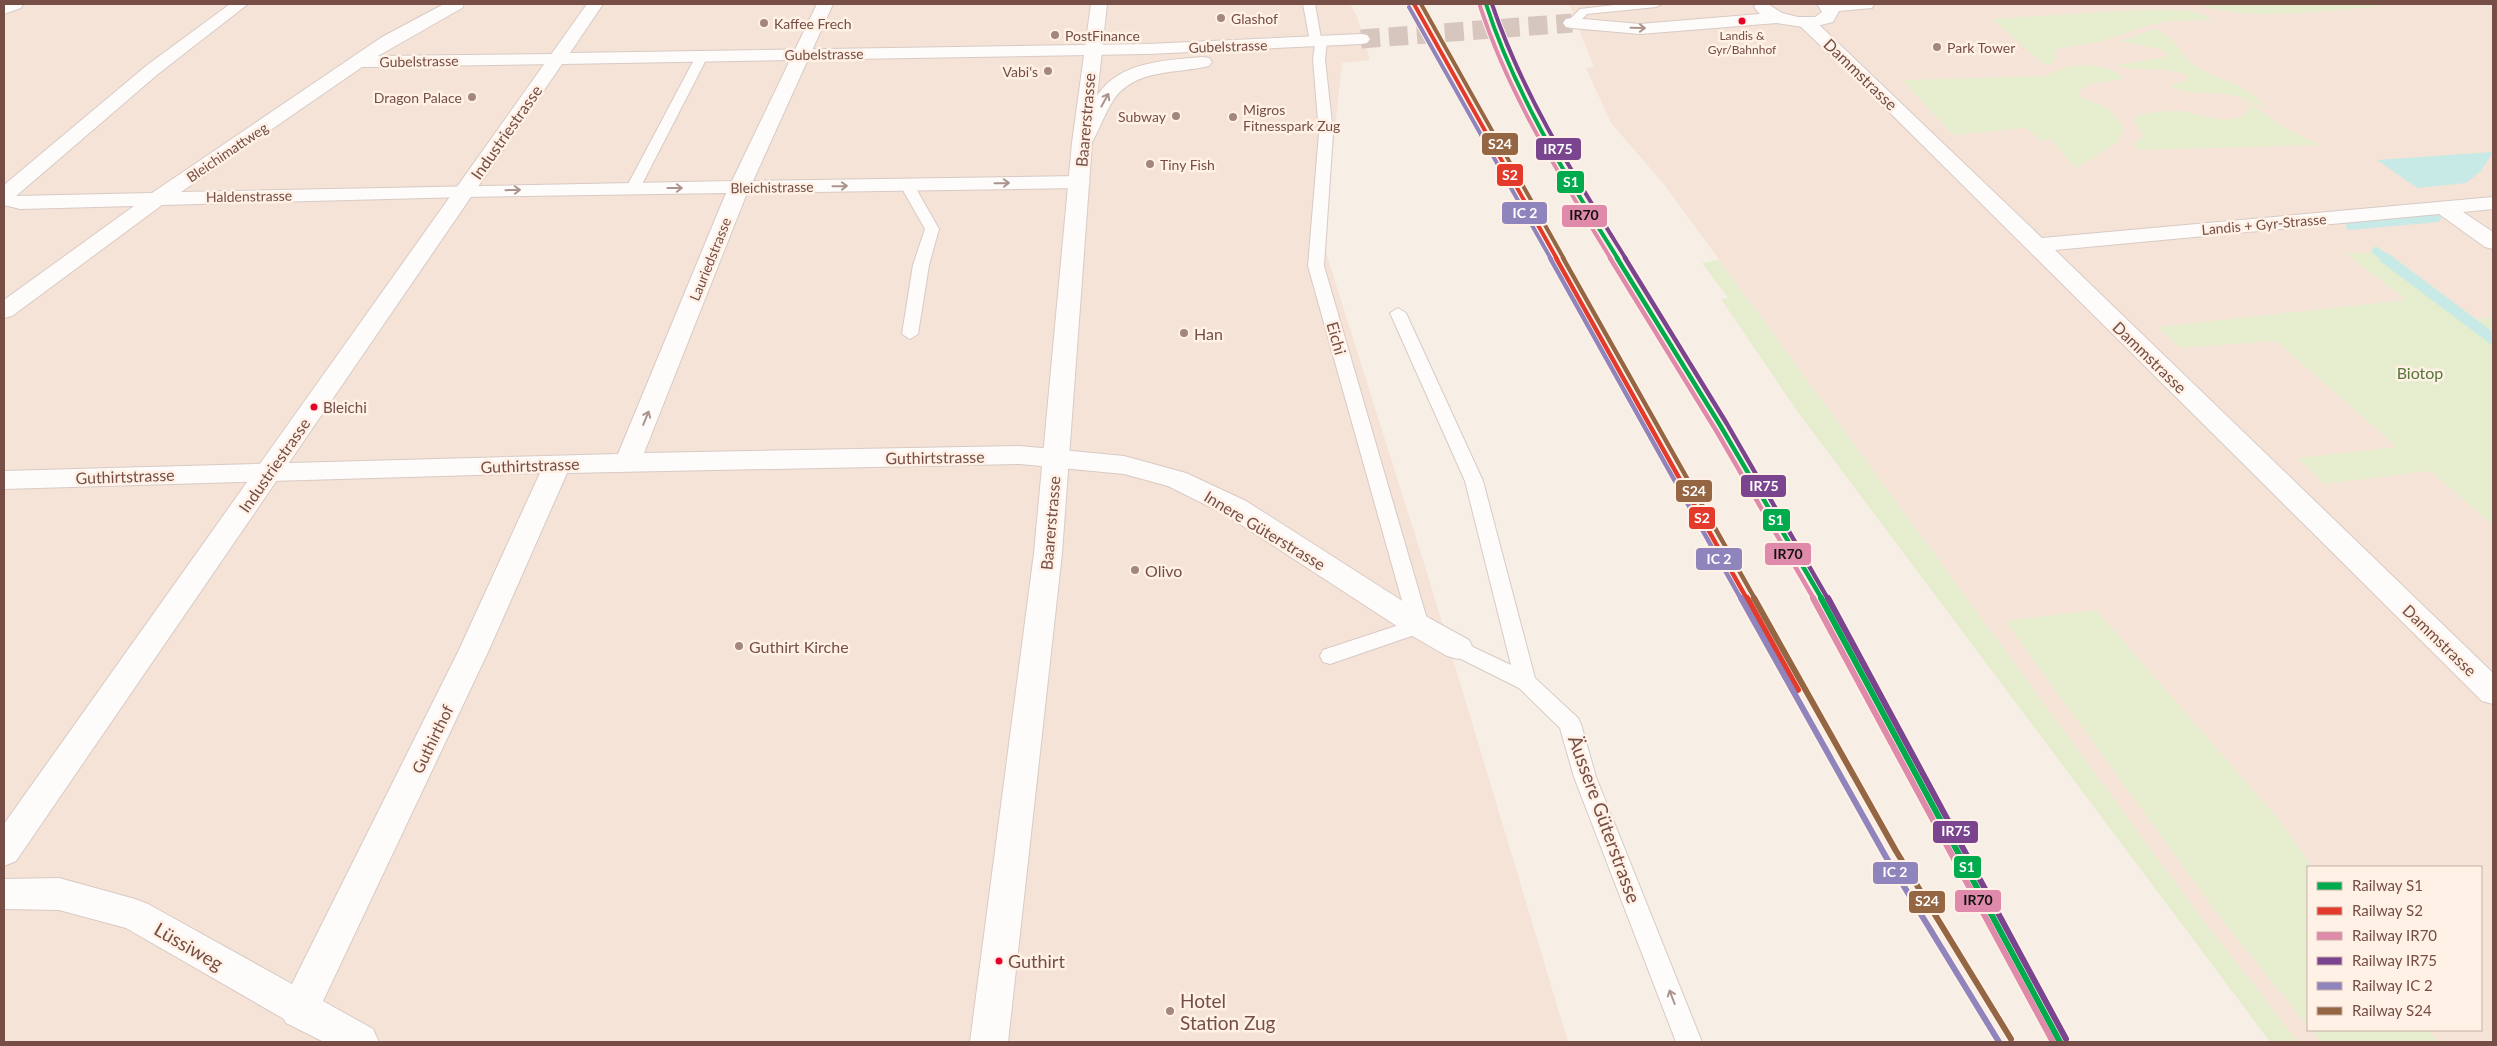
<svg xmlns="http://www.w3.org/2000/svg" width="2497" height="1046" viewBox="0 0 2497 1046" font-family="Lato,sans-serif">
<rect width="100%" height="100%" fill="#f7eee6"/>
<!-- residential -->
<path fill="#f5e3d7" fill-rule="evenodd" d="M4,4h1346l7,13 13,43 -28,3 -19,180 105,333 140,466h-1564z
M1569,4h924v1038h-195l-108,-139 -527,-720 -52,-60 -25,-55 8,-1zM2308,867h173v163h-173z"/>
<!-- green -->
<path fill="#e6edcf" d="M2195,4h183l-4,3c-60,4 -121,15 -179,-3z
M2117,11c22,1 79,-7 95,9l-45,1 -21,5 -46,16 -38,6 -7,3 1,8 -5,5h-8l-51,-45z
M2154,29c22,6 27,29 44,39 22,12 55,18 69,42 -12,-7 -22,-13 -36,-15 -22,-4 -42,1 -62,-9l17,-6 2,-3c-14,-13 -52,-3 -73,-12l50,-8 3,-3 -6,-4 -42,-9z
M2088,65l18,3 15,7v4c-16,5 -31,0 -43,14 6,8 15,8 24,13 10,4 16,13 22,22l-7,15 -41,25 -26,-29 -10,1 -14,-12 -73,7 -51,-55 142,-4 25,-10z
M2233,97l14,4 38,27 35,17 -182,5 -4,-7 10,-7 -10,-15 4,-6c12,-2 25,-4 38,-4 22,0 58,20 73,-2v-5z
M2383,251l91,68 19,-2v208l-63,-54 -106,13 -26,-26 99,-11 -121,-106 -96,7 -23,-21 249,-27 -60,-46z
M1719,260l471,643 108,139h-28l-473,-631 -76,-112 7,-1 -26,-35z
M2096,610l183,210 34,47h-5v159l-86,-106 -217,-299z
M2311,1030h118l9,12h-117z"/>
<!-- water -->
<path fill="#c7eae7" d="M2493,152l-12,19 -15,12 -49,5 -40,-28z"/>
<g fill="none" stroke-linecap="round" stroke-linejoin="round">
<!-- stream-far1 -->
<path stroke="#c7eae7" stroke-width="8" d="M2350,226l87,-8
M2376,251l11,8"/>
<!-- stream -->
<path stroke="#c7eae7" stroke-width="11" d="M2385,258l108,81"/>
<!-- tertiary-tunnel -->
<path stroke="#d7c6be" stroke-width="19" stroke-dasharray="19 9" stroke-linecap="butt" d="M1361,39l211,-16"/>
<defs>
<path id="service" d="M1303,4h12l6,34 6,4 -2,17 8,74 -9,133 105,360 -3,5 -96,33 -7,-2 -3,-6 3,-6 85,-28 -100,-356 11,-133 -6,-74 2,-14 -5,-3z
M1623,4h39l-6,3 -69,7 -11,11 -4,2 -6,-4 14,-14z
M702,52l6,4 -68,132 -2,3h-10l-2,-3 70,-132z
M907,181l7,4 25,44 -10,36 -11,69 -8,5 -8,-5 11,-69 12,-36 -25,-44z
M1398,308l8,5 77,168 52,197 43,40 3,6 15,53 106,265h-26l-102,-265 -14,-49 -41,-40 -68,-34 -3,-6 3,-6 7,-2 53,25 -46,-184 -75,-168z"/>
<path id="minor" d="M4,4h19l-2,4 -17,6z
M230,4h18l-90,70 -142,122 136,-3 230,-156 62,-33h20l-2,4 -84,48 179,-2 6,1 3,4 -3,4 -6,1 -195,3 -181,125 551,-11 85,-177h16l-80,177 327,-5 7,2 3,4 -3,4 -7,2 -333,5 -103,260 376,-7 104,10 62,17 60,28 183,117 40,22 4,8 -4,8 -11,3 -11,-3 -38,-22 -183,-119 -58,-29 -44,-12 -104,-10 -453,9 -79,179 -165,349 50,28 6,13h-55l-38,-19 -2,-4 -158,-91 -67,-18 -55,-1v-30l55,-1 76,21 13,5 144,80 166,-332 82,-179 -536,16v-18l614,-17 108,-261 -262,4 -302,8 -150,111 -8,2v-18l130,-94 -114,3 -16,-4v-20l142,-119z
M1807,18l6,1 229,219 451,-41v12l-30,3 30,20v17l-8,-2 -46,-33 -384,36 438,423v31l-11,-3 -622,-618 -59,-56 -3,-4 3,-4z"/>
<path id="tertiary" d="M587,4h16l-33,49 577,-9 214,-10 6,1 3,4 -3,4 -6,1 -214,10 -585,10 -546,797 -12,5v-42z
M1756,4h12l14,9 16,4h17l7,-5 -5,-8h57l-2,4 -33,3 -6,11 -24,6 -32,-5 -137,11 -68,-6 -6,-1 -3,-4 3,-4 6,-1 68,6 120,-10 -6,-7z
M1203,57l6,1 3,4 -3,4c-32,8 -73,2 -95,33 -10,15 -15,33 -25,48h-14l-3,-4c10,-18 17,-38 30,-54 24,-28 67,-29 101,-32z"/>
<path id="secondary" d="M1091,4h16l-15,139 -30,410 -54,489h-38l64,-489 38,-410z"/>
</defs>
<!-- service casing -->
<use href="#service" stroke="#d8cac4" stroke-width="2"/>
<!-- minor casing -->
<use href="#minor" stroke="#d8cac4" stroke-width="2"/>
<!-- tertiary casing -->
<use href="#tertiary" stroke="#d8cac4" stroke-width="2"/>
<!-- secondary casing -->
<use href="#secondary" stroke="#d9cbc5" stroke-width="2"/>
<!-- service -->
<use href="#service" fill="#fefcfb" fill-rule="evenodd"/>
<!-- minor -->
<use href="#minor" fill="#fefcfb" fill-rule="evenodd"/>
<!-- tertiary -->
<use href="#tertiary" fill="#fefcfb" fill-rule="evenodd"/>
<!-- secondary -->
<use href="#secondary" fill="#fefcfb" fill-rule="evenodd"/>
<defs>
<path id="rail-1-far2" d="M1486,4c30,93 81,173 132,255"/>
<path id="rail-1-far1" d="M1617,258l103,167 102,174"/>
<path id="rail-1" d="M1821,598l239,444"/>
<path id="rail-2-far2" d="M1414,4l143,255"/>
<path id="rail-2-far1" d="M1556,258l191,341"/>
<path id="rail-2" d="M1747,598l51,92"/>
<path id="rail-3-far2" d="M1480,6c30,92 81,171 131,253"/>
<path id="rail-3-far1" d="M1610,258l107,174 97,167"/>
<path id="rail-3" d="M1813,598l240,444"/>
<path id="rail-4-far2" d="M1492,4c31,92 83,173 134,255"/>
<path id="rail-4-far1" d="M1625,258l102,166 101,175"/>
<path id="rail-4" d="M1828,598l238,441"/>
<path id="rail-5-far2" d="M1409,7l142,252"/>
<path id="rail-5-far1" d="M1550,258l191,341"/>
<path id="rail-5" d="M1741,598l145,259 113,185"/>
<path id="rail-6-far2" d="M1421,4l143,255"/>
<path id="rail-6-far1" d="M1563,258l192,341"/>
<path id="rail-6" d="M1754,598l142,253 115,188"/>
</defs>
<!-- rail-1-far2 casing -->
<use href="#rail-1-far2" stroke="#fff1e6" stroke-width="6"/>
<!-- rail-1-far1 casing -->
<use href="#rail-1-far1" stroke="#fff1e6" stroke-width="8"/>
<!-- rail-1 casing -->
<use href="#rail-1" stroke="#fff1e6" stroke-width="10"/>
<!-- rail-2-far2 casing -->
<use href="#rail-2-far2" stroke="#fff1e6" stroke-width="6"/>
<!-- rail-2-far1 casing -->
<use href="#rail-2-far1" stroke="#fff1e6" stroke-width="8"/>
<!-- rail-2 casing -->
<use href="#rail-2" stroke="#fff1e6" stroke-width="10"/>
<!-- rail-3-far2 casing -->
<use href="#rail-3-far2" stroke="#fff1e6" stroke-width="6"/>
<!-- rail-3-far1 casing -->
<use href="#rail-3-far1" stroke="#fff1e6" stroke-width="8"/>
<!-- rail-3 casing -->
<use href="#rail-3" stroke="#fff1e6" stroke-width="10"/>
<!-- rail-4-far2 casing -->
<use href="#rail-4-far2" stroke="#fff1e6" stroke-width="6"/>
<!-- rail-4-far1 casing -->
<use href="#rail-4-far1" stroke="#fff1e6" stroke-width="8"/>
<!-- rail-4 casing -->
<use href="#rail-4" stroke="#fff1e6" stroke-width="10"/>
<!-- rail-5-far2 casing -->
<use href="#rail-5-far2" stroke="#fff1e6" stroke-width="6"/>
<!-- rail-5-far1 casing -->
<use href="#rail-5-far1" stroke="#fff1e6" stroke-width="8"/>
<!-- rail-5 casing -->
<use href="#rail-5" stroke="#fff1e6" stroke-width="10"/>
<!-- rail-6-far2 casing -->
<use href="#rail-6-far2" stroke="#fff1e6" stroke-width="6"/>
<!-- rail-6-far1 casing -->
<use href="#rail-6-far1" stroke="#fff1e6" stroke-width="8"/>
<!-- rail-6 casing -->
<use href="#rail-6" stroke="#fff1e6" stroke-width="10"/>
<!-- rail-1-far2 -->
<use href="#rail-1-far2" stroke="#00ab4d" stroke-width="4"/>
<!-- rail-1-far1 -->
<use href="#rail-1-far1" stroke="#00ab4d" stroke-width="4.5"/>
<!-- rail-1 -->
<use href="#rail-1" stroke="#00ab4d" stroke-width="6"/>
<!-- rail-2-far2 -->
<use href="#rail-2-far2" stroke="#e33a2b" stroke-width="4"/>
<!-- rail-2-far1 -->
<use href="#rail-2-far1" stroke="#e33a2b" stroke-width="4.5"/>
<!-- rail-2 -->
<use href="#rail-2" stroke="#e33a2b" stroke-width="6"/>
<!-- rail-3-far2 -->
<use href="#rail-3-far2" stroke="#df89ab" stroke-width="4"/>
<!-- rail-3-far1 -->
<use href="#rail-3-far1" stroke="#df89ab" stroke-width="4.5"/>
<!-- rail-3 -->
<use href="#rail-3" stroke="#df89ab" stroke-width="6"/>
<!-- rail-4-far2 -->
<use href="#rail-4-far2" stroke="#7a448f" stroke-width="4"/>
<!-- rail-4-far1 -->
<use href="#rail-4-far1" stroke="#7a448f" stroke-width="4.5"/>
<!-- rail-4 -->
<use href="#rail-4" stroke="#7a448f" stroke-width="6"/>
<!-- rail-5-far2 -->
<use href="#rail-5-far2" stroke="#9084bd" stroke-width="4"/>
<!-- rail-5-far1 -->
<use href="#rail-5-far1" stroke="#9084bd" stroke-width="4.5"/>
<!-- rail-5 -->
<use href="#rail-5" stroke="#9084bd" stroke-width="6"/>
<!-- rail-6-far2 -->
<use href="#rail-6-far2" stroke="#946644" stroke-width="4"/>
<!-- rail-6-far1 -->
<use href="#rail-6-far1" stroke="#946644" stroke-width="4.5"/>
<!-- rail-6 -->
<use href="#rail-6" stroke="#946644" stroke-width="6"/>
</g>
<!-- one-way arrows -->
<defs><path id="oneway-shaft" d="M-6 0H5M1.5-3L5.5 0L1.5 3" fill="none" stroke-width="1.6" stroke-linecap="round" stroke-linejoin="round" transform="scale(1.25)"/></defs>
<g stroke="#ac948e">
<use href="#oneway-shaft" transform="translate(1638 28) rotate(1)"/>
<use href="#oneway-shaft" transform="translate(1105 100) rotate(-61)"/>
<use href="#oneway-shaft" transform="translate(1002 183) rotate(-1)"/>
<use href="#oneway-shaft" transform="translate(840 186) rotate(-1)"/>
<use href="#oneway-shaft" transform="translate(675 188)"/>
<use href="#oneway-shaft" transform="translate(513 190) rotate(-1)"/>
<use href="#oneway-shaft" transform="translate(646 418) rotate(-68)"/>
<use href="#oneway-shaft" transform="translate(1672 997) rotate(-111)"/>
</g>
<!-- markers -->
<g fill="#a3867d" stroke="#fff1e6" stroke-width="2">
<circle cx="1221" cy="18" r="5"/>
<circle cx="764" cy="23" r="5"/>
<circle cx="1055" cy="35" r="5"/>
<circle cx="1937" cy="47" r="5"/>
<circle cx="1048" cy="71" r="5"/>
<circle cx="472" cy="97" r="5"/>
<circle cx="1176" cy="116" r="5"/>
<circle cx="1233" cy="117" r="5"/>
<circle cx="1150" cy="164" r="5"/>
<circle cx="1184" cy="333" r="5"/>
<circle cx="1135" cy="570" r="5"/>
<circle cx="739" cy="646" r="5"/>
<circle cx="1170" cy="1011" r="5"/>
</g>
<g fill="#e4002b" stroke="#fff1e6" stroke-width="2">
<circle cx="1742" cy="21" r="4.5"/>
<circle cx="314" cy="407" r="4.5"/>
<circle cx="999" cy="961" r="4.5"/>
</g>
<g text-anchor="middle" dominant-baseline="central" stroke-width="5" stroke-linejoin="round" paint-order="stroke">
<!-- far-bus labels -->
<g font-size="12" fill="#764e45" stroke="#fff1e6">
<text x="1742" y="35">Landis &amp;<tspan x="1742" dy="14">Gyr/Bahnhof</tspan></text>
</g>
<!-- far-poi labels -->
<g font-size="14" fill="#764e45" stroke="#fff1e6" text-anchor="start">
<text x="1231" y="18">Glashof</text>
<text x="774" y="23">Kaffee Frech</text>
<text x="1065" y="35">PostFinance</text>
<text x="1947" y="47">Park Tower</text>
<text x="1038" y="71" text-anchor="end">Vabi‘s</text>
<text x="462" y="97" text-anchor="end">Dragon Palace</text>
<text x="1243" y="109">Migros<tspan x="1243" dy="16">Fitnesspark Zug</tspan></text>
<text x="1166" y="116" text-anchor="end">Subway</text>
<text x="1160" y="164">Tiny Fish</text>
</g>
<!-- far-street labels -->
<g font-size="14" fill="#764e45" stroke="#fff1e6">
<text transform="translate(1228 46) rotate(-2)">Gubelstrasse</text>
<text transform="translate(824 54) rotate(-1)">Gubelstrasse</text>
<text transform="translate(419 61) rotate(-1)">Gubelstrasse</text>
<text transform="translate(227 152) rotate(-34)">Bleichimattweg</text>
<text transform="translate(772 187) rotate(-1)">Bleichistrasse</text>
<text transform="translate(249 196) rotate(-1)">Haldenstrasse</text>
<text transform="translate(2264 224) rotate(-5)">Landis + Gyr-Strasse</text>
<text transform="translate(710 259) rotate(-68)">Lauriedstrasse</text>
</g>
<!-- bus labels -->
<g font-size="15" fill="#764e45" stroke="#fff1e6" text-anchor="start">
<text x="323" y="407">Bleichi</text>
</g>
<!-- street labels -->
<g font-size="16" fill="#764e45" stroke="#fff1e6">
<text transform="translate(1861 74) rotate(44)">Dammstrasse</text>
<text transform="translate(1085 120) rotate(-85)">Baarerstrasse</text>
<text transform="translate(506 132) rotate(-55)">Industriestrasse</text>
<text transform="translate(1337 338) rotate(74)">Eichi</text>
<text transform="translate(2150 357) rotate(44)">Dammstrasse</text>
<text transform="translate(935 457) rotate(-1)">Guthirtstrasse</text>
<text transform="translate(274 465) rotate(-55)">Industriestrasse</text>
<text transform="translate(530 465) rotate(-2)">Guthirtstrasse</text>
<text transform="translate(125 476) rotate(-2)">Guthirtstrasse</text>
<text transform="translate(1050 523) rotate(-85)">Baarerstrasse</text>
<text transform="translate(1265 530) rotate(31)">Innere Güterstrasse</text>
<text transform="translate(2440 640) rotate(44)">Dammstrasse</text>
<text transform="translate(432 739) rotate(-64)">Guthirthof</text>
</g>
<!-- poi labels -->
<g font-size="16" fill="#764e45" stroke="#fff1e6" text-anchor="start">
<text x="1194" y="333">Han</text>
<text x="1145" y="570">Olivo</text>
<text x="749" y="646">Guthirt Kirche</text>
</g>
<!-- park labels -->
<g font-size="16" fill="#56773a" stroke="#fff1e6">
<text x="2420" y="372">Biotop</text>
</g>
<!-- near-bus labels -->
<g font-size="18" fill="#764e45" stroke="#fff1e6" text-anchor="start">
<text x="1008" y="961">Guthirt</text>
</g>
<!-- near-street labels -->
<g font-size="19" fill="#764e45" stroke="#fff1e6">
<text transform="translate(1605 819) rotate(70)">Äussere Güterstrasse</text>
<text transform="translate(189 946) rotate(30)">Lüssiweg</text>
</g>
<!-- near-poi labels -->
<g font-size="19" fill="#764e45" stroke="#fff1e6" text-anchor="start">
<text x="1180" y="1000">Hotel<tspan x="1180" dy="22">Station Zug</tspan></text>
</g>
</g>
<g stroke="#fff1e6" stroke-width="2">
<rect x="1481" y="132" width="38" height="24" rx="5" fill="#946644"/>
<rect x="1535" y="137" width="47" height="24" rx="5" fill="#7a448f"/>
<rect x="1496" y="163" width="28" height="24" rx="5" fill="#e33a2b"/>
<rect x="1556" y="170" width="29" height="24" rx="5" fill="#00ab4d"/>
<rect x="1501" y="201" width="47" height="24" rx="5" fill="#9084bd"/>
<rect x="1561" y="204" width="47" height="24" rx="5" fill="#df89ab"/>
<rect x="1740" y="474" width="47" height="24" rx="5" fill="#7a448f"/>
<rect x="1675" y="479" width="38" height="24" rx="5" fill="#946644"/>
<rect x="1688" y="506" width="28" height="24" rx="5" fill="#e33a2b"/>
<rect x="1762" y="508" width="29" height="24" rx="5" fill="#00ab4d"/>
<rect x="1764" y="542" width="48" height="24" rx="5" fill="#df89ab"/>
<rect x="1695" y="547" width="48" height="24" rx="5" fill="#9084bd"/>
<rect x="1932" y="820" width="47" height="24" rx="5" fill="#7a448f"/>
<rect x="1953" y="855" width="29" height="24" rx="5" fill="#00ab4d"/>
<rect x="1872" y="861" width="47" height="24" rx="5" fill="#9084bd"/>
<rect x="1954" y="889" width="48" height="24" rx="5" fill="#df89ab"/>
<rect x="1908" y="890" width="38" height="24" rx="5" fill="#946644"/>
</g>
<g font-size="14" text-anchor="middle" font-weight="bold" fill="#fff">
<text x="1500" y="149">S24</text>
<text x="1558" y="154">IR75</text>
<text x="1510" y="180">S2</text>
<text x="1571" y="187">S1</text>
<text x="1525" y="218">IC 2</text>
<text x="1764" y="491">IR75</text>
<text x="1694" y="496">S24</text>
<text x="1702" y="523">S2</text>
<text x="1776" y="525">S1</text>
<text x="1719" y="564">IC 2</text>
<text x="1956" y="836">IR75</text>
<text x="1967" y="872">S1</text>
<text x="1895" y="877">IC 2</text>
<text x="1927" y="906">S24</text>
</g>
<g font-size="14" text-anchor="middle" font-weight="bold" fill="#111">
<text x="1584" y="220">IR70</text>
<text x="1788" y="559">IR70</text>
<text x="1978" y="905">IR70</text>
</g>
<!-- border -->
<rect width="2497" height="1046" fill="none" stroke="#764e45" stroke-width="10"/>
<!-- legend -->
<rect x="2307" y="866" width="175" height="165" fill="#fff1e6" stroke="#c8b0a6"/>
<rect x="2317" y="882" width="25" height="8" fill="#00ab4d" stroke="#c8b0a6"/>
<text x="2352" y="891" font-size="15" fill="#764e45">Railway S1</text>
<rect x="2317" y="907" width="25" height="8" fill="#e33a2b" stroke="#c8b0a6"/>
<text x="2352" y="916" font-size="15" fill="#764e45">Railway S2</text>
<rect x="2317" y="932" width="25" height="8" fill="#df89ab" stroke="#c8b0a6"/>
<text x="2352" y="941" font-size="15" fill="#764e45">Railway IR70</text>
<rect x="2317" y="957" width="25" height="8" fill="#7a448f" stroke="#c8b0a6"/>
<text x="2352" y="966" font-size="15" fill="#764e45">Railway IR75</text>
<rect x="2317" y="982" width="25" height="8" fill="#9084bd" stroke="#c8b0a6"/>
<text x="2352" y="991" font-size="15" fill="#764e45">Railway IC 2</text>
<rect x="2317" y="1007" width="25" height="8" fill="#946644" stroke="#c8b0a6"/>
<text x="2352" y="1016" font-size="15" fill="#764e45">Railway S24</text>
</svg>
